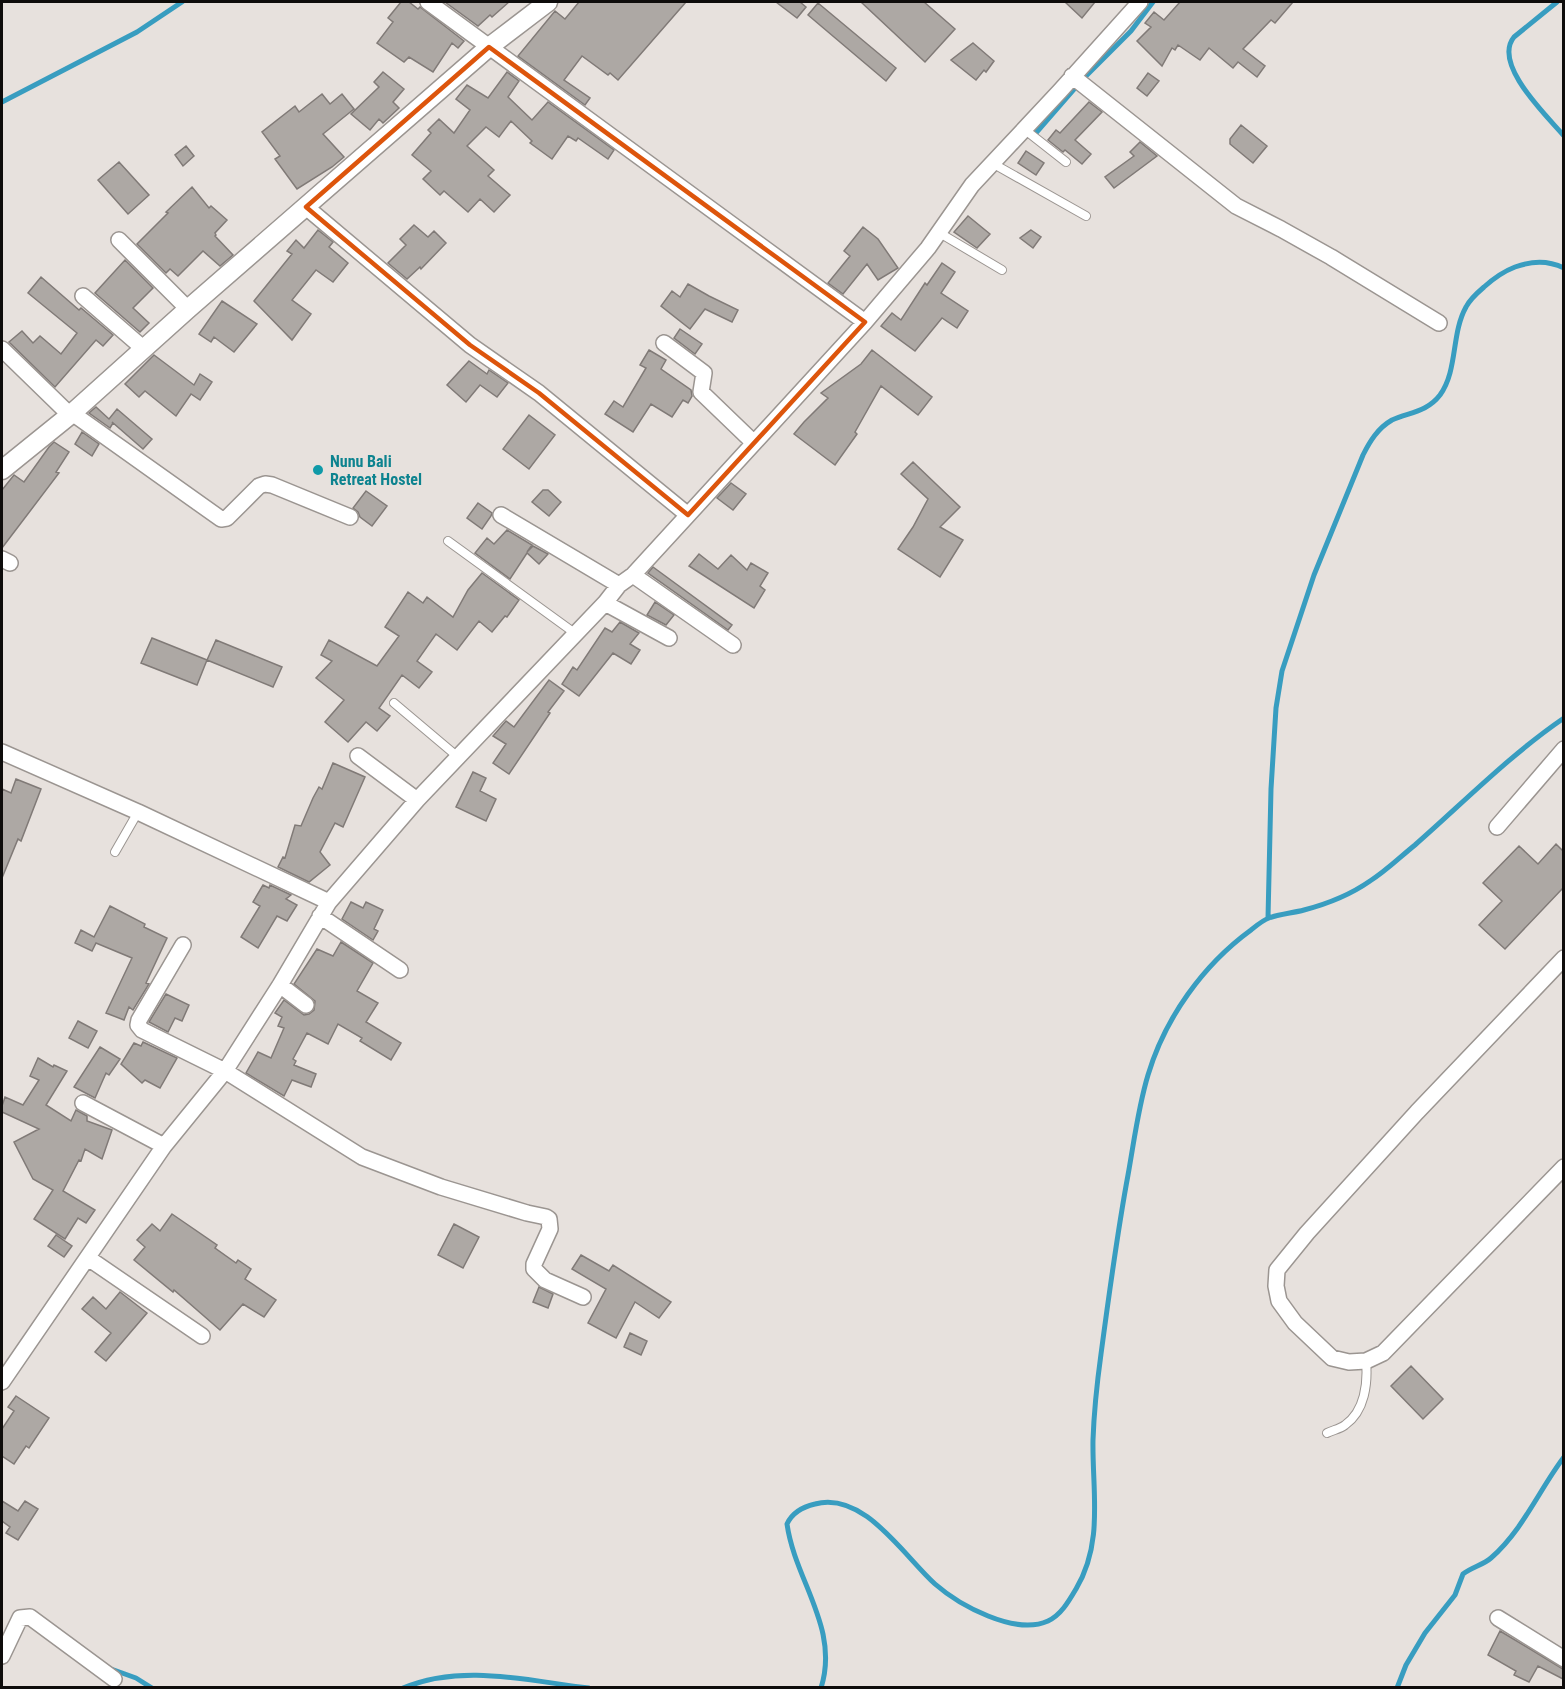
<svg xmlns="http://www.w3.org/2000/svg" width="1565" height="1689" viewBox="0 0 1565 1689" font-family="'Roboto Condensed',sans-serif">
<rect width="100%" height="100%" fill="#e7e1dd"/>
<g fill="none" stroke-linecap="round" stroke-linejoin="round">
<!-- stream -->
<path stroke="#389dc0" stroke-width="5" d="M1557,2l-43,35c-22,27 33,79 50,99
M1085,77l46,-46 22,-29
M2,102l135,-70 45,-30
M1035,134l40,-46
M1268,918l3,-129 5,-81 6,-37 32,-96 49,-120c7,-14 15,-27 29,-35 18,-8 35,-8 48,-25 18,-25 11,-61 26,-88 4,-8 11,-14 18,-20 10,-9 18,-15 31,-20 17,-6 32,-7 49,1
M111,1669l25,9 16,10
M403,1688c60,-25 124,-7 186,0
M821,1688c19,-60 -26,-107 -34,-164 5,-11 15,-17 28,-20 49,-13 88,51 120,80 24,21 80,52 113,37 13,-6 21,-20 28,-32 28,-47 16,-98 17,-149 1,-29 4,-57 8,-86 8,-60 16,-120 27,-179 6,-33 10,-67 20,-100 17,-57 55,-110 103,-145 5,-4 12,-10 18,-12 10,-4 24,-5 35,-8 23,-6 46,-15 66,-29 16,-10 30,-24 45,-36 49,-43 95,-90 149,-127
M1397,1688l9,-23 19,-32 30,-38 8,-21c9,-7 20,-9 28,-16 32,-28 48,-68 73,-101"/>
</g>
<!-- building -->
<path fill="#ada8a4" stroke="#807a77" stroke-width="1.5" d="M401,2h8l9,7 2,-2 44,34 -6,7 -6,-5 -19,29 -24,-15 -5,5 -27,-19 16,-21 -5,-4z
M445,2h64l-17,15 -2,-2 -12,11z
M579,2h107l-68,78 -8,-7 -2,2 -26,-19 -18,24 26,18 -5,7 -67,-49 37,-45 10,8z
M776,2h24l6,5 -9,11z
M861,2h63l31,27 -30,33z
M1065,2h30l-13,16z
M1180,2h113l-18,21 -4,-3 -28,29 22,17 -8,11 -19,-15 -5,6 -24,-20 -9,12 -22,-15 -3,5 -3,-2 -10,18 -25,-25 14,-14 -6,-4 9,-11 10,8z
M818,3l78,65 -10,13 -78,-66z
M973,43l21,18 -8,11 -2,-2 -8,10 -25,-20z
M383,72l21,17 -11,13 6,6 -16,15 -4,-4 -9,11 -19,-16 28,-27 -5,-5z
M507,72l12,9 -11,16 24,23 16,-18 66,48 -6,9 -30,-21 -2,3 -8,-5 -16,23 -22,-16 2,-2 -21,-20 -12,16 -13,-10 -19,19 27,24 -6,6 22,19 -16,17 -14,-13 -12,13 -24,-21 -4,4 -17,-16 8,-8 -19,-16 19,-22 -3,-3 11,-11 15,14 16,-23 -14,-11 11,-14 21,13z
M1148,73l11,8 -12,15 -10,-8z
M322,94l8,10 12,-10 12,15 -31,25 21,23 -12,10 -35,22 -22,-30 5,-3 -18,-24 33,-26 4,6z
M1089,102l13,10 -27,28 16,14 -9,10 -17,-14 -2,2 -15,-12 8,-10 4,3z
M1241,125l26,21 -14,17 -23,-19v-5z
M1140,142l17,14 -43,32 -9,-11 29,-21 -4,-4z
M186,146l8,10 -11,10 -8,-11z
M1026,151l18,12 -8,12 -18,-12z
M119,162l30,33 -21,19 -30,-34z
M192,187l17,21 2,-2 16,14 -12,13 1,2 -1,1 18,19 -13,11 -17,-15 -25,25 -8,-7 -4,4 -29,-29 31,-31 -2,-1z
M968,216l22,18 -13,14 -23,-16z
M414,225l14,12 6,-6 12,12 -25,26 -1,-2 -13,12 -19,-16 18,-18 -6,-6z
M863,227l15,12 20,29 -20,12 -11,-16 -24,30 -15,-11 22,-27 -6,-5z
M318,230l15,12 -4,5 19,16 -15,19 -17,-12 -24,30 19,14 -19,26 -38,-39 38,-47 -5,-3 9,-11 8,8z
M1031,230l10,7 -8,11 -13,-10z
M125,260l28,28 -20,20 16,15 -9,9 -45,-39z
M942,263l13,9 -14,21 27,18 -11,17 -15,-10 -27,33 -34,-25 11,-13 9,7 24,-37 2,2z
M41,277l38,33 2,-2 32,27 -10,11 -7,-6 -41,47 -46,-45 13,-11 11,12 7,-7 21,18 16,-21 -49,-40z
M688,284l21,12 29,14 -6,12 -27,-13 -15,20 -29,-23 11,-15 8,6z
M222,301l35,23 -23,28 -20,-15 -3,5 -12,-8z
M680,329l22,15 -7,10 -21,-16z
M649,350l17,10 -5,9 30,21 1,6 -4,7 -5,-3 -11,17 -21,-13 -18,28 -28,-18 9,-13 9,6 23,-39 -6,-3z
M872,350l60,47 -14,18 -37,-29 -26,46 2,2 -22,31 -41,-31 10,-12 24,-24 -7,-5 40,-29z
M154,355l40,30 6,-11 12,8 -12,18 -9,-6 -15,22 -31,-25 -6,6 -14,-13z
M469,361l18,13 2,-4 19,13 -11,14 -17,-12 -14,17 -19,-17z
M96,407l13,12 8,-10 35,30 -9,10 -31,-27 1,1 -3,5 -21,-15z
M529,415l26,20 -26,34 -26,-20z
M82,432l17,12 -7,12 -17,-12z
M54,442l15,10 -13,20 3,1 -57,75v-58l12,-15 10,7 25,-35z
M913,462l47,45 -20,20 23,13 -23,37 -42,-28 15,-22 15,-28 -27,-25z
M731,483l15,11 -13,16 -16,-12z
M543,490h5l13,12 -12,14 -17,-14z
M366,491l21,15 -15,20 -12,-9 -2,-5 -5,-4z
M478,503l14,10 -1,3 -9,13 -15,-11z
M507,530l25,15 -5,7 6,-6 15,8 -9,10 -12,-11 -17,26 -35,-26 12,-15 7,6z
M699,554l19,15 13,-14 16,15 4,-7 17,10 -8,13 5,4 -11,18 -65,-42z
M653,567l79,58 -4,5 -80,-57z
M482,573l37,27 -12,17 -2,-1 -13,16 -13,-11 -22,29 -21,-16 -19,27 15,11 -13,16 -17,-13 -23,33 11,8 -13,15 -11,-9 -18,20 -23,-20 19,-22 -28,-22 16,-17 -11,-6 8,-15 48,26 22,-30 -14,-9 23,-35 15,11 4,-6 26,20 15,-27z
M655,602l19,13 -8,10 -19,-10z
M620,622l19,11 -9,11 10,6 -9,14 -18,-11 -34,43 -17,-12 11,-17 4,3 28,-42 7,4z
M152,638l55,22 -10,25 -56,-22z
M216,640l66,27 -9,20 -66,-27z
M549,680l15,11 -16,21 2,1 -41,61 -16,-11 13,-19 -13,-8 13,-15 8,6z
M333,763l32,14 -22,50 -8,-4 -15,29 10,13 -21,17 -31,-15 5,-10 2,1 10,-33 6,1 12,-28 6,-11 3,2z
M473,772l13,6 -6,13 16,8 -10,22 -30,-14z
M16,779l25,10 -20,52 -3,-2 -16,39v-89l9,4z
M1556,844l7,7v37l-58,61 -26,-24 23,-24 -19,-18 36,-37 19,18z
M263,885l6,3 1,-3 21,10 -5,4 11,6 -10,16 -10,-5 -19,32 -17,-11 19,-31 -7,-4z
M351,902l12,6 3,-6 17,8 -9,19 4,2 -5,9 -31,-21z
M110,906l35,18 -1,3 23,11 -21,45 3,1 -16,26 -4,-3 -5,13 -18,-7 26,-55 -36,-15 -4,8 -17,-8 6,-13 13,7z
M341,942l32,21 -16,28 21,12 -12,19 35,21 -10,17 -31,-19 2,-3 -24,-14 -10,20 -21,-11 -14,26 3,2 -2,4 22,9 -5,13 -19,-7 -8,16 -38,-23 12,-21 13,6 13,-30 -6,-2 4,-9 -7,-4 9,-13 20,15 5,-1 5,-4 1,-9 -21,-17 23,-35 16,7z
M166,994l23,11 -7,16 -7,-3 -7,14 -19,-10z
M78,1021l19,10 -9,17 -19,-10z
M143,1042l34,16 -17,30 -15,-8 -3,3 -21,-19 13,-21 7,3z
M100,1047l20,12 -11,16 -3,-2 -11,25 -21,-11z
M38,1058l15,9 1,-2 13,6 -21,34 25,16 5,-11 11,6v5l25,9 -10,29 -17,-10 -4,12 -2,-1 -16,31 32,19 -9,13 -8,-5 -13,21 -31,-20 19,-29 -20,-11 -19,-37 25,-13 -37,-17v-6l3,-9 18,8 16,-25 -9,-4z
M172,1214l45,31 -2,3 21,15 2,-3 13,9 -6,10 31,21 -12,17 -21,-13 -23,26 -46,-40 -1,2 -39,-32 11,-13 -8,-7 15,-16 8,7z
M454,1224l25,13 -16,31 -25,-13z
M56,1235l16,11 -8,11 -16,-11z
M581,1255l28,16 4,-6 58,37 -12,16 -24,-16 -19,36 -28,-15 18,-34 -34,-20z
M539,1287l14,7 -5,14 -15,-6z
M120,1292l27,21 -41,48 -11,-9 16,-19 -29,-24 11,-12 13,12z
M630,1333l17,8 -6,14 -17,-8z
M1411,1366l32,33 -20,20 -32,-33z
M16,1396l33,22 -20,30 -3,-2 -12,18 -12,-8v-27l12,-18 -6,-4z
M2,1501l16,10 7,-10 13,8 -20,31 -12,-7 4,-6 -8,-6z
M1500,1631l63,38v10l-25,-13 -9,16 -15,-7 2,-4 -28,-16z"/>
<g fill="none" stroke-linecap="round" stroke-linejoin="round">
<defs>
<path id="service" d="M1024,129l42,33
M992,163l94,53
M938,232l64,38
M448,541l128,93
M394,703l64,54
M115,852l23,-40
M1327,1433c6,-3 13,-4 18,-8 20,-14 23,-42 21,-64"/>
<path id="minor" d="M428,2l437,320
M1072,76l164,130 45,23 50,28 108,66
M306,207l164,138 69,48 149,122
M119,240l69,69
M83,296l61,53
M664,343l40,30 -3,19 53,51
M2,349l68,66
M72,413l149,106 6,-1 32,-32 6,-2 7,1 78,32
M501,515l118,70
M2,559l8,4
M633,575l100,70
M605,603l64,35
M2,752l136,60 191,90
M358,756l59,44
M1497,827l67,-78
M320,916l80,54
M183,945l-44,75 -1,5 4,5 83,41 137,86 79,30 86,26 19,4 3,2 1,10 -16,35v5l11,11 38,17
M1564,958l-147,154 -110,121 -30,37 -1,16 3,15 16,22 37,35 17,4 17,-1 17,-8 181,-186
M280,985l26,20
M83,1103l81,43
M88,1258l114,78
M2,1382l162,-236 61,-75 55,-86 49,-83 88,-102 188,-197 14,-18 14,-10 232,-253 63,-74 44,-63 88,-94 80,-89
M1498,1618l66,41
M2,1656l18,-38 10,-1 84,62"/>
<path id="tertiary" d="M2,470l68,-55 118,-106 301,-262 59,-45"/>
</defs>
<!-- service casing -->
<use href="#service" stroke="#9b9591" stroke-width="10"/>
<!-- minor casing -->
<use href="#minor" stroke="#9b9591" stroke-width="18"/>
<!-- tertiary casing -->
<use href="#tertiary" stroke="#9b9591" stroke-width="21"/>
<!-- service -->
<use href="#service" stroke="#fff" stroke-width="8"/>
<!-- minor -->
<use href="#minor" stroke="#fff" stroke-width="15"/>
<!-- tertiary -->
<use href="#tertiary" stroke="#fff" stroke-width="18"/>
</g>
<!-- marked area -->
<path fill="none" stroke="#dd550c" stroke-width="4.5" stroke-linejoin="round" d="M489,47l376,275 -177,193 -149,-122 -69,-48 -164,-138z"/>
<!-- markers -->
<circle fill="#0f9aa8" stroke="#e7e1dd" stroke-width="2" cx="318" cy="470" r="6"/>
<g text-anchor="middle" dominant-baseline="central" stroke-width="4.5" stroke-linejoin="round" paint-order="stroke">
<!-- culture labels -->
<g font-size="16" font-weight="bold" fill="#0d838f" stroke="#e7e1dd" text-anchor="start">
<text x="330" y="461">Nunu Bali<tspan x="330" dy="18">Retreat Hostel</tspan></text>
</g>
</g>
<!-- border -->
<rect width="1565" height="1689" fill="none" stroke="#0e0c0b" stroke-width="6"/>
</svg>
